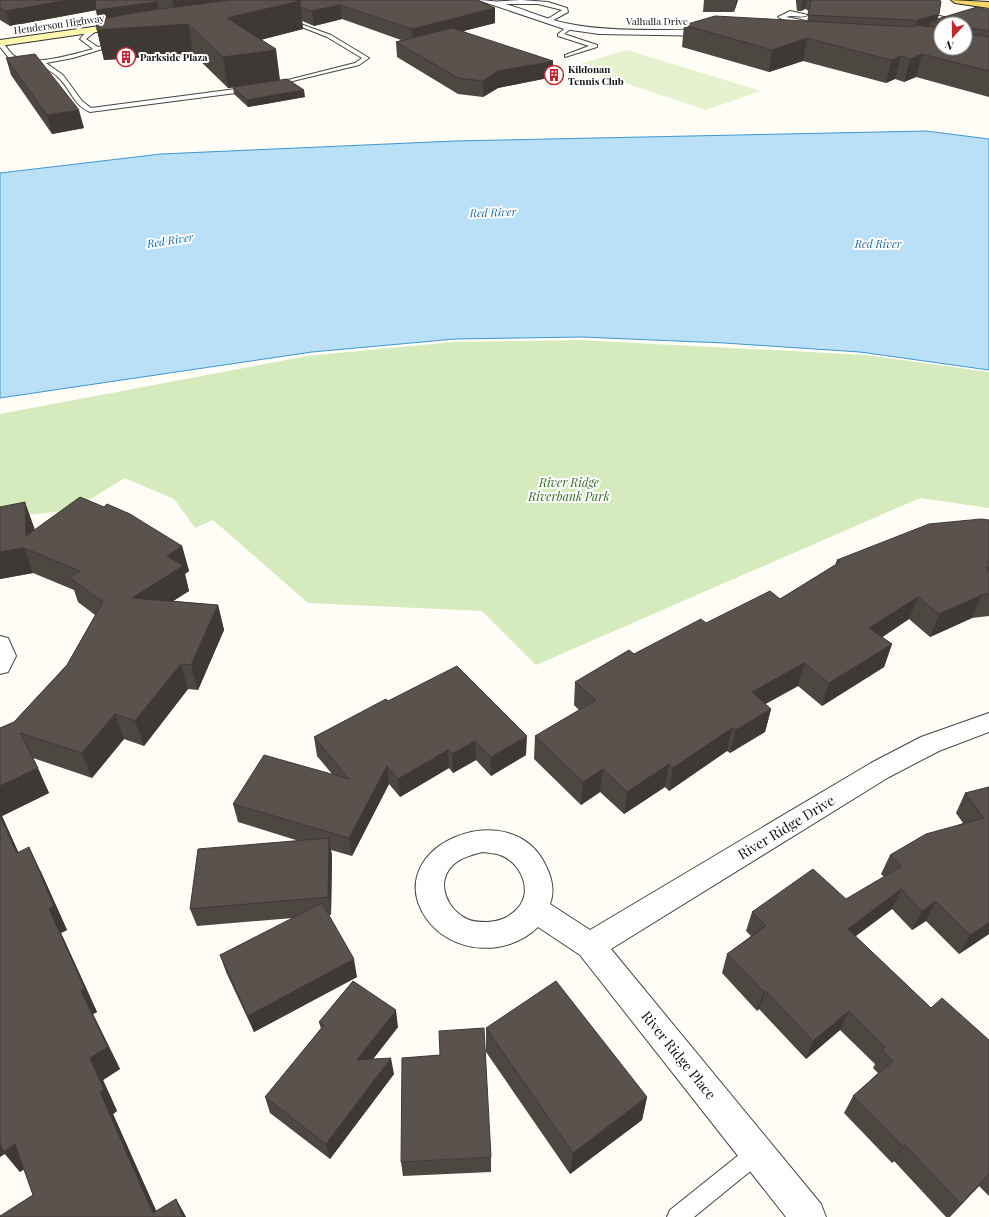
<svg xmlns="http://www.w3.org/2000/svg" width="989" height="1217" viewBox="0 0 989 1217" font-family="'Playfair Display',serif">
<rect width="100%" height="100%" fill="#fffdf5"/>
<!-- green -->
<path fill="#d5ebbd" d="M579,340l287,15 123,17v136l-69,-10 -384,167 -54,-54 -174,-8 -95,-83 -18,8 -21,-29 -49,-21 -53,32 -72,8v-104l307,-58 146,-14z"/>
<!-- pitch -->
<path fill="#e6f2cf" d="M627,50l134,41 -55,19 -133,-44z"/>
<!-- water -->
<path fill="#b9e0f7" stroke="#3f96cf" d="M926,131l63,8v231l-129,-18 -136,-9 -142,-6 -127,2 -143,13 -312,46v-225l161,-19 294,-13z"/>
<g fill="none" stroke-linecap="round" stroke-linejoin="round">
<defs>
<path id="lane" d="M521,0l27,2 19,6 1,4 -20,11 -2,-3 16,-10 -24,-6h-49l-3,-2z
M790,11l18,4c-7,4 -15,-1 -22,2l20,4c-7,3 -21,0 -28,-4z
M921,11l45,12 1,1h-9l-39,-10z
M284,18l47,17 38,23 -10,7 -87,21v-2l83,-21 7,-5 -35,-21 -43,-17z
M568,26l5,1 -9,7 33,11v2l-32,10v-2l24,-9 -31,-10v-2z
M94,28l2,3 -10,8 12,8 21,-6 3,2 -49,15 -27,5 17,12 19,26 9,7 160,-21 3,2 -3,2 -161,21c-16,-6 -20,-24 -32,-35 -14,-13 -31,-14 -49,-19l-9,-11v-6c6,3 8,10 13,14 17,13 61,-1 80,-6l-13,-10 4,-5z
M757,1143l7,3 3,7 -3,7 -70,57h-27l3,-7 80,-64z"/>
<path id="street" d="M478,0c30,0 58,17 87,23 45,10 103,6 149,7l5,3 -5,3 -115,-2 -35,-5z
M0,636l8,2 8,18 -8,16 -8,2z
M989,713v19l-50,19 -50,26 -278,172 210,255 5,13h-40l-206,-262 -42,-28c-32,31 -87,27 -112,-9 -48,-71 85,-127 120,-52 6,12 9,25 4,38l40,26 281,-167 50,-26zM482,852c6,1 13,1 18,3 21,7 34,37 17,54 -9,9 -17,12 -30,13 -7,0 -14,0 -20,-3 -19,-9 -32,-35 -15,-53 8,-8 19,-11 30,-14z"/>
<path id="secondary" d="M128,22l5,3 -2,2 -131,19v-6z"/>
<path id="primary" d="M951,0l38,2v6l-34,-5z"/>
</defs>
<!-- lane casing -->
<use href="#lane" stroke="#444" stroke-width="2"/>
<!-- street casing -->
<use href="#street" stroke="#444" stroke-width="2"/>
<!-- secondary casing -->
<use href="#secondary" stroke="#333" stroke-width="2"/>
<!-- primary casing -->
<use href="#primary" stroke="#222" stroke-width="2"/>
<!-- lane -->
<use href="#lane" fill="#fff" fill-rule="evenodd"/>
<!-- street -->
<use href="#street" fill="#fff" fill-rule="evenodd"/>
<!-- secondary -->
<use href="#secondary" fill="#fff6b0" fill-rule="evenodd"/>
<!-- primary -->
<use href="#primary" fill="#f9d66b" fill-rule="evenodd"/>
</g>
<!-- wall -->
<path fill="#4d4742" fill-rule="evenodd" d="M0,0h477l18,8v15l-32,8 90,46 -55,11 -15,9 -25,-3 -61,-37 -1,-15 5,-2 -59,-21 -28,7 -12,-5 1,8 -42,11 19,40 25,17 -57,10 -14,-13 -1,-7 12,-1 -17,2 -35,-34 -89,6 -7,-30 1,-10 -2,-10 -86,16 -10,-6z
M704,0h34l-4,12h-31z
M796,0h140l1,20 52,-10v87l-73,-20 -12,5 -9,-3 -9,4 -83,-22 -34,11 -87,-25 2,-22 123,-3 2,-11 -4,-2 -4,2h-4l-1,-9zM941,24h24v24h-24z
M6,58l78,70 -32,6 -41,-59z
M0,507l34,20 1,3 147,16 7,25 -4,3 4,17 -16,10 45,4 6,25 -26,60 -10,-1 -44,57 -20,-7 -32,39 -59,-20 16,35 -47,23 16,36 23,20 26,58 -6,3 36,79 -4,2 27,55 -17,11 14,31 -4,3 43,97 20,-12 10,18h-186l33,-22 -9,-26 -4,3 -15,-18 -5,-426 14,-6 53,-57 28,-50 -17,-13 -4,-12 -41,-17 -33,6z
M989,520v96l-17,2 -42,19 -21,-18 -27,18 10,7 -8,23 -62,39 -24,-20 -33,18 6,5 -6,23 -35,21 -3,-2 -58,40 -4,-4 -41,27 -24,-22 -19,13 -47,-46 1,-23 44,-26 -5,-5 1,-23 59,-28 72,-31 74,-24 55,-34 2,-5z
M388,701l138,54 -35,21 -15,-16 -23,13 -4,-5 -49,29 -11,-13 -37,72 -21,-6 1,6 -1,59h-2l28,62 -103,55 -28,-60 -6,-17 73,-37 -96,8 -7,-17 109,-68 -61,-19 -5,-18 99,-30 -15,-18 -3,-19z
M989,787v147l-30,20 -33,-33 -14,9 -20,-21 -37,27 76,72 58,32v156l-10,-10 -29,31h-4l-52,-56 -2,2 -48,-50 9,-17 25,-23 -5,-5 2,-4 -35,-34 -34,29 -47,-50 -2,2 -35,-38 5,-19 24,-18 -5,-5 6,-19 94,-13 38,-22 -3,-3 9,-19 73,-32 -7,-10 9,-20z
M319,1022l79,5 -25,32 21,15 -64,85 -60,-46 -5,-16 56,-68z
M486,1028l161,69 -5,23 -72,54 -84,-122z
M491,1157v15l-88,4 -2,-14z"/>
<!-- shaded-wall -->
<path fill="#3f3936" d="M68,0h27l2,10 -87,16 -4,-15z
M172,0h92l-89,15z
M736,0h2l-4,12z
M803,0h3l-1,9 -4,2z
M300,1l3,28 -72,18 -4,-29z
M157,2l3,15 -61,8 -3,-15z
M340,5l2,14 -28,7 -2,-15z
M495,8v15l-82,21 -1,-15z
M939,14l-2,8 -6,-1 -3,15 -16,7 6,-23z
M188,24l5,30 -89,6 -7,-30z
M807,38l-4,23 -34,11 3,-22z
M276,49l4,31 -6,2 -46,6 -5,-31z
M922,54l-6,23 -12,5 6,-23z
M901,56l-6,23 -9,4 5,-23z
M553,61v16l-55,11 -15,9v-16l15,-10z
M304,90l1,7 -57,10 -1,-7z
M79,110l5,18 -32,6 -5,-19z
M25,502l9,25 2,26 -10,-17z
M182,546l7,25 -4,3 4,17 -50,32 -7,-25 35,-42z
M24,548l9,25 -33,6v-27z
M982,595l-10,23 -42,19 9,-23z
M918,597l-9,22 -47,32 7,-23z
M218,605l6,25 -26,60 -7,-25z
M892,644l-8,23 -62,39 7,-23z
M804,663l-6,23 -52,29 6,-23z
M181,664l7,25 -44,57 -9,-25z
M771,709l-6,23 -35,21 6,-23z
M115,714l9,25 -32,39 -10,-25z
M732,728l-5,23 -58,40 4,-23z
M527,736l-1,19 -35,21v-19z
M475,741l1,19 -23,13 -1,-19z
M448,750l1,18 -49,29 -2,-18z
M669,764l-4,23 -41,27 3,-22z
M387,766l2,18 -37,72 -3,-18z
M38,768l11,25 -47,23 28,62 -13,-25 -17,-37v-30z
M603,769l-3,23 -19,13 2,-23z
M329,838l3,18 -1,59 -3,-18z
M29,847l12,25 26,58 -6,3 36,79 -4,2 27,55 -17,11 14,31 -4,3 46,103 -6,-4 -53,-121 -10,-34 -9,-67 -32,-82z
M901,889l-9,20 -52,39 8,-19z
M936,901l-10,20 -14,9 10,-19z
M989,923v11l-30,20 11,-19z
M354,959l3,18 -103,55 -6,-16z
M766,991l-7,18 -2,2 7,-19z
M396,1010l2,17 -38,49 -3,-16z
M849,1011l-9,19 -34,29 7,-18z
M391,1058l3,16 -64,85 -4,-15z
M647,1097l-5,23 -72,54 3,-21z
M0,1135l15,9 16,21 -11,7 -15,-18 -5,3z
M905,1145l-11,16 -2,2 11,-16z
M989,1174l-10,12 -30,31 12,-13z
M176,1199l10,18h-3z"/>
<!-- building -->
<path fill="#5a524d" stroke="#3f3936" d="M0,0h68l-62,11 -6,-3z
M95,0h58l4,2 -61,8z
M229,0h67l4,1 -73,17 49,31 -6,2 -47,6 -35,-33 -91,6 -1,-10 42,-8z
M296,0h181l18,8 -83,21 -72,-24 -28,6 -12,-4v-6z
M811,0h125l5,1 -2,13 -21,6 -1,2 -5,-2 -104,-5z
M977,7l12,3v21l-24,-4v-3h-18l-16,-3z
M715,16l197,11 4,-2 25,3v20h24v-15l24,4v34l-67,-17 -12,5 -9,-3 -10,4 -84,-22 -35,12 -88,-25z
M452,28l101,33 -55,10 -15,10 -25,-3 -62,-36z
M35,54l44,56 -32,5 -41,-57z
M287,79l17,11 -57,10 -14,-13z
M80,497l24,10 3,-3 23,10 52,32 -15,10 16,10 -51,32 86,7 -27,60 -10,-1 -46,57 -20,-7 -33,39 -62,-20 18,35 -38,18v-58l14,-6 53,-57 36,-63 -34,-25 11,-6 -56,-23 -24,4v-45l25,-5 1,34z
M981,519l8,1v48l-3,-1 3,4v23l-7,1 -43,19 -21,-17 -49,31 23,16 -63,39 -25,-20 -52,29 19,17 -35,21 -4,-2 -59,40 -4,-4 -42,28 -24,-23 -20,13 -48,-46 61,-36 -21,-18 54,-32 5,4 67,-35 5,4 64,-32 10,8 60,-37 -3,-2 92,-36z
M457,666l70,70 -36,21 -16,-16 -23,13 -4,-4 -50,29 -11,-13 -38,72 -116,-34 31,-49 85,24 -35,-42 72,-38 2,2z
M989,787v136l-19,12 -34,-34 -14,10 -21,-22 -53,40 83,79 11,-10 47,42v134l-28,30 -56,-59 -2,2 -50,-51 40,-35 -11,-11 3,-3 -36,-36 -36,30 -47,-50 -2,1 -37,-38 39,-28 -14,-14 61,-43 33,30 56,-33 -12,-11 36,-21 58,-16 -19,-25z
M0,816l17,37 12,-6 25,59 -5,3 36,80 -4,2 27,56 -18,11 14,32 -4,2 53,121 23,-14 7,18h-183v-1l33,-21 -18,-51 -12,8 -3,-10z
M329,838l-1,59 -138,12 8,-60z
M322,903l32,56 -106,57 -28,-61z
M353,981l43,29 -39,50 34,-2 -65,86 -61,-47 59,-72 -5,-3z
M556,981l91,116 -74,56 -87,-125z
M484,1028l7,129 -90,5 1,-104 38,-3 -1,-24z"/>
<!-- icons -->
<defs>
<symbol id="building-ring" viewBox="-11 -11 22 22"><circle r="9.5" fill="#fff" stroke="#c4262e" stroke-width="1.5"/><path d="M-4-6H4V6H1V3H-1V6H-4ZM-2.5-4.3h1.7v1.8h-1.7ZM.8-4.3h1.7v1.8H.8ZM-2.5-1h1.7V.8h-1.7ZM.8-1h1.7V.8H.8Z" fill="#c4262e"/></symbol>
</defs>
<g fill-rule="evenodd">
<use href="#building-ring" x="115" y="46" width="22" height="22"/>
<use href="#building-ring" x="543" y="64" width="22" height="22"/>
</g>
<g text-anchor="middle" dominant-baseline="central" stroke-width="4" stroke-linejoin="round" paint-order="stroke">
<!-- far-street labels -->
<g font-size="10" fill="#111" stroke="#fff">
<text x="657" y="21">Valhalla Drive</text>
<text transform="translate(59 24) rotate(-8)">Henderson Highway</text>
</g>
<!-- far-poi labels -->
<g font-size="10" font-weight="bold" fill="#111" stroke="#fff" text-anchor="start">
<text x="140" y="57">Parkside Plaza</text>
<text x="568" y="69">Kildonan<tspan x="568" dy="12">Tennis Club</tspan></text>
</g>
<!-- far-water labels -->
<g font-size="11" font-style="italic" fill="#1768a6" stroke="#fff">
<text transform="translate(493 212) rotate(-2)">Red River</text>
<text transform="translate(170 240) rotate(-9)">Red River</text>
<text x="878" y="243">Red River</text>
</g>
<!-- park labels -->
<g font-size="12" font-style="italic" fill="#2f6b1f" stroke="#fff">
<text x="569" y="482">River Ridge<tspan x="569" dy="14">Riverbank Park</tspan></text>
</g>
<!-- near-street labels -->
<g font-size="14" fill="#111" stroke="#fff">
<text transform="translate(786 827) rotate(-31)">River Ridge Drive</text>
<text transform="translate(679 1055) rotate(51)">River Ridge Place</text>
</g>
</g>
<!-- north arrow -->
<g transform="translate(953 36) rotate(201)"><circle r="19" fill="#ffffff" stroke="#a0a0a0"/>
<path d="M0-3L7 15L0 10L-7 15Z" fill="#c4262e"/>
<text y="-6" font-size="11" font-weight="bold" text-anchor="middle" fill="#111111">N</text>
</g>
</svg>
